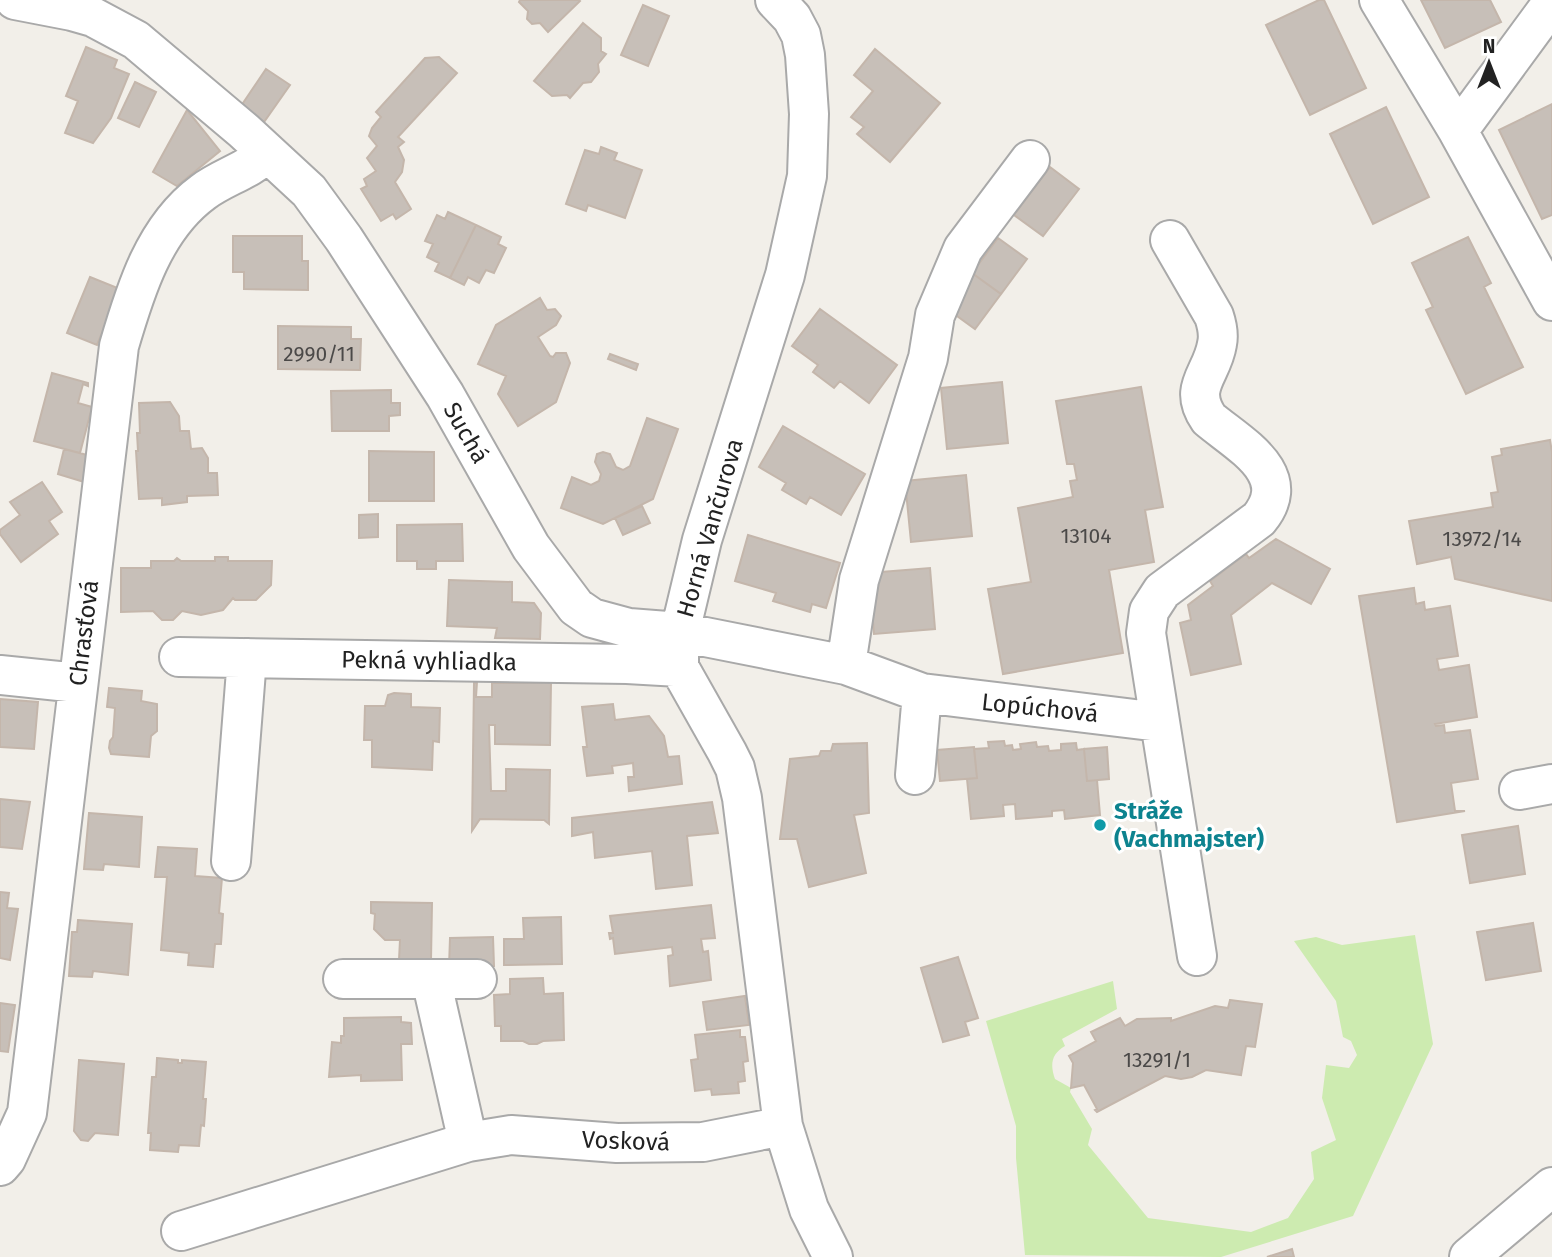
<svg xmlns="http://www.w3.org/2000/svg" width="1552" height="1257" viewBox="0 0 1552 1257" font-family="'Fira Sans',sans-serif">
<rect width="100%" height="100%" fill="#f2efe9"/>
<!-- garden -->
<path fill="#cdebb0" d="M1415,935l18,109 -80,172 -132,41 -196,-2 -9,-97v-32l-30,-105 127,-40 4,28 -55,30 3,7c-14,8 -15,19 -10,33l16,9 -1,4 22,37 -4,16 60,73 103,14 37,-14 26,-39 -3,-27 25,-12 -14,-42 4,-33 23,3 8,-13 -6,-14 -8,-4 -7,-36 -42,-60 22,-4 26,8z"/>
<!-- building -->
<path fill="#c7bfb8" stroke="#c4b6ab" stroke-width="2" d="M520,0h59l1,1 -32,31 -8,-9 -8,1 -5,-5 1,-8 -9,-9z
M1319,0h5l42,88 -56,27 -44,-90z
M1421,0h69l11,22 -56,26z
M643,5l26,11 -21,50 -27,-11z
M583,23l18,15v13l5,3 -8,10 1,8 -8,10 -8,1 -13,15 -3,-3 -15,1 -18,-15z
M86,47l31,13 -3,8 15,6 -18,44 -18,25 -28,-10 13,-32 -12,-5z
M875,49l65,54 -50,59 -33,-28 7,-7 -13,-10 22,-26 -19,-16z
M439,57l18,16 -59,64 6,5 -6,5 6,13 -2,12 -7,10 16,27 -15,10 -3,-5 -12,7 -20,-32 6,-3 -3,-7 12,-8 -9,-13 10,-12 -8,-10 3,-8 9,-11 -5,-5 49,-54z
M266,69l24,16 -26,37 -23,-16z
M135,82l21,10 -17,35 -21,-9z
M1552,104v111l-10,4 -43,-89z
M1386,107l43,90 -56,27 -43,-90z
M187,110l33,41 -43,35 -24,-14z
M601,147l16,6 -3,7 28,10 -17,48 -37,-13 -2,6 -20,-7 19,-54 14,4z
M1050,167l29,22 -36,47 -29,-21z
M448,212l28,13 -26,53 -15,-7 4,-8 -12,-6 6,-13 -8,-3 12,-26 8,4z
M476,225l25,12 -3,7 8,4 -12,25 -8,-3 -7,13 -11,-6 -4,8 -14,-7z
M233,236h69v25h6v29l-64,-1v-17h-11z
M1468,237l23,46 -7,4 39,80 -57,27 -40,-84 7,-3 -21,-44z
M998,238l29,21 -26,35 -29,-21z
M972,273l29,21 -26,35 -29,-21z
M90,277l30,12 -23,56 -30,-12z
M540,298l7,12 8,-1 6,7 -5,9 -18,12 12,19 3,1 3,-4h10l4,10 -14,39 -38,24 -20,-32 8,-18 -28,-12 18,-39z
M820,309l77,56 -28,38 -29,-22 -6,7 -21,-16 5,-7 -26,-19z
M278,326l73,1v12h10l-1,31 -82,-1z
M610,354l28,10 -2,6 -28,-11z
M52,373l36,10v3l-5,-2 -5,19 14,4 -12,46 -46,-12z
M1002,382l6,61 -61,6 -6,-61z
M1141,387l22,120 -18,3 9,52 -45,8 14,83 -120,21 -15,-85 43,-7 -13,-74 55,-11 -3,-16 7,-1 -3,-16h-7l-11,-63z
M391,390v13h9v12l-11,1v15h-57l-1,-40z
M170,402l9,14 1,15h9l2,18 11,-1 6,10v15h9l1,22 -31,1v6l-25,3v-7l-23,1 -3,-48h2l-1,-18h3l-1,-30z
M647,418l31,11 -25,70 -50,25 -42,-16 11,-31 19,8 8,-4 2,-7 -6,-12 2,-8 6,-2 7,2 6,13 7,3 7,-4z
M783,426l82,48 -24,41 -31,-18 -4,7 -24,-14 4,-7 -27,-16z
M1550,440l2,12v149l-97,-22 -4,-22 -34,7 -8,-43 84,-14 -2,-14 7,-1 -6,-35 10,-2 -1,-6z
M64,449l27,7 -7,26 -26,-8z
M369,451l65,1v49h-65z
M966,475l6,61 -61,6 -6,-61z
M42,482l20,30 -13,9 9,13 -37,28 -21,-28v-4l20,-15 -10,-13z
M642,506l8,17 -27,12 -8,-17z
M378,514v23l-19,1v-23z
M462,524l1,37h-27v8h-19v-8h-20v-36z
M748,535l92,28 -14,45 -14,-4 -2,8 -37,-11 3,-8 -41,-12z
M1276,539l54,30 -19,35 -39,-21 -41,32 10,49 -50,11 -11,-52 11,-3 -3,-15 25,-19 -3,-5 36,-27 3,4z
M215,557h13v4h44l-1,24 -15,15h-21l-2,-2 -10,12 -22,5 -19,-4 -9,9h-11l-9,-9 -32,1v-44h30v-7h23l3,-3 4,3h34z
M930,568l5,61 -61,5 -5,-61z
M449,580l63,2v20l22,1 7,10 -1,26 -45,-1 2,-10 -50,-2z
M1414,588l2,16 8,-2 1,8 25,-4 8,50 -21,3 2,11 30,-5 8,52 -42,7 1,2 8,-1 1,8 25,-3 8,49 -27,4 4,28h10l-68,11 -38,-226z
M477,682l-1,15h16v-14h59l-1,62 -55,-1v-19h-6l2,66h15v-22l44,1 -1,54 -5,-4 -64,-1 -8,12 2,-148z
M109,688l33,3 -1,10 16,3v27l-6,5 -2,21 -38,-3 -2,-6 1,-7 3,-4 2,-29 -8,-1z
M394,693l17,1v13l29,1 -1,34 -6,-1 -1,29 -60,-3v-27h-8l1,-34h20l3,-11z
M0,699l38,3 -4,47 -34,-2z
M613,704l2,16 34,-4 15,20 4,21 11,-1 3,28 -53,7 -1,-14h6l-1,-14 -21,3 1,7 -26,3 -4,-29h4l-5,-40z
M1004,741l1,5 7,-1 1,5 8,-1 -1,-5 16,-2 1,5 11,-1 1,5 12,-1v-6l15,-1 1,7 7,-1 3,32 10,-1 3,35 -35,4 -1,-9 -12,1v5l-36,3 -1,-15 -12,1 1,11 -33,3 -4,-40 10,-1 -3,-29 15,-1 -1,-6z
M867,743l2,70 -15,2 12,58 -57,14 -12,-48h-17l10,-80 29,-3 2,-5h10l2,-7z
M974,747l3,31 -37,3 -3,-31z
M1107,747l2,32 -22,2 -3,-32z
M0,799l30,3 -8,47 -22,-2z
M712,802l6,31 -31,3 5,49 -36,4 -4,-38 -57,7 -2,-26 -21,4v-18z
M89,813l53,4 -3,50 -35,-3 -1,6 -19,-1z
M1518,826l7,48 -55,9 -8,-48z
M158,847l39,2 -2,27 27,2 -3,35 4,1 -2,30h-6l-2,23 -25,-2 1,-12 -28,-3 6,-73h-12z
M0,892l9,1 -2,15 11,1 -8,51 -10,-2z
M371,902l61,1 -1,58 -32,-1 1,-20h-15l-11,-11 1,-15 -4,-1z
M711,905l4,33 -14,1 2,13 5,-1 3,29 -41,6 -2,-30 5,-1 -1,-8 -57,7 -2,-16 -3,1 -1,-6h4l-3,-17z
M561,917l1,47 -58,1v-26h20l-1,-21z
M78,920l54,4 -4,51 -35,-4 -1,6 -23,-1 3,-44h5z
M1533,923l8,48 -55,9 -9,-48z
M493,937l1,29 -45,1 1,-29z
M958,957l20,61 -13,4 4,13 -26,7 -22,-74z
M543,978l1,16 19,-1 1,47 -21,1 -6,3h-8l-6,-3h-22v-15h-6l-1,-31 16,-1v-15z
M745,996l4,29 -42,5 -4,-28z
M1230,1000l32,4 -7,43 -9,-1 -5,29 -35,-5 -14,7 -11,2 -16,-3 -68,36 -2,-2 2,-1 -13,-24 -13,3 2,-25 -4,-7 27,-15 -5,-9 29,-14 5,8 12,-7 34,-1v3l44,-15 13,2z
M0,1003l15,2 -7,47 -8,-1z
M401,1017v5l10,1 1,21h-11l1,36 -41,1v-6l-32,2 3,-35 9,1v-7h3v-18z
M740,1030v7h5l3,24 -5,1 2,19 -7,1 1,11 -27,2 -1,-6 -16,2 -4,-31 7,-1 -3,-24z
M157,1058l21,2v3h4v-3l24,2 -3,37h3l-2,27 -3,-1 -2,21 -20,-1 -1,7 -28,-2 1,-17h-3l4,-56h4z
M79,1060l45,4 -6,71 -23,-2 -7,8 -7,-1 -7,-9z
M1292,1249l2,8h-27z"/>
<g fill="none" stroke-linecap="round" stroke-linejoin="round">
<defs>
<path id="minor" d="M15,0l57,11 21,6 43,23 108,91 65,60 35,48 101,156 86,152 45,60 16,11 37,10 51,4 166,33 76,28 -7,82
M775,0l17,18 9,17 4,20 4,59 -2,62 -22,99 -83,265 -22,92 -1,21v14l48,85 8,16 7,30 41,328 26,83 24,48
M1379,0l79,131
M1552,3l-94,128 94,170
M1170,240l44,76c3,9 5,19 3,28 -5,31 -30,43 -8,75 31,26 87,55 50,100l-97,72 -13,20 -3,22 51,323
M179,657l448,7 52,3
M846,665l13,-85 69,-222 7,-43 28,-66 67,-89
M0,675l78,8
M922,693l237,29
M1519,790l33,-6
M231,861l16,-203
M343,979h134
M431,979l37,163
M0,1166l6,-7 21,-46 92,-767c16,-55 35,-118 84,-154 20,-15 45,-21 64,-39
M181,1231l287,-89 43,-7 106,8 86,-1 80,-16
M1469,1257l83,-70"/>
</defs>
<!-- minor casing -->
<use href="#minor" stroke="#a9a9a9" stroke-width="42"/>
<!-- minor -->
<use href="#minor" stroke="#fff" stroke-width="38"/>
</g>
<!-- markers -->
<circle fill="#0f9aa8" stroke="#fff" stroke-width="2.5" cx="1100" cy="825" r="7"/>
<g text-anchor="middle" dominant-baseline="central" stroke-width="6" stroke-linejoin="round" paint-order="stroke">
<!-- number labels -->
<g font-size="21" fill="#4b4948">
<text x="319" y="354">2990/11</text>
<text x="1086" y="536">13104</text>
<text x="1482" y="539">13972/14</text>
<text x="1157" y="1060">13291/1</text>
</g>
<!-- street labels -->
<g font-size="24" fill="#222" stroke="#fff">
<text transform="translate(466 433) rotate(60)">Suchá</text>
<text transform="translate(710 528) rotate(-74)">Horná Vančurova</text>
<text transform="translate(84 633) rotate(-83)">Chrasťová</text>
<text transform="translate(429 661) rotate(1)">Pekná vyhliadka</text>
<text transform="translate(1040 708) rotate(6)">Lopúchová</text>
<text transform="translate(626 1141) rotate(2)">Vosková</text>
</g>
<!-- culture labels -->
<g font-size="24" font-weight="bold" fill="#0d838f" stroke="#fff" text-anchor="start">
<text x="1114" y="811">Stráže<tspan x="1114" dy="28">(Vachmajster)</tspan></text>
</g>
</g>
<!-- north arrow -->
<g transform="translate(1489 63)" stroke="#ffffff" stroke-width="5" paint-order="stroke">
<path d="M0-5L12 26L0 18L-12 26Z" fill="#222222"/>
<text y="-10" font-size="19" font-weight="bold" text-anchor="middle" fill="#222222">N</text>
</g>
</svg>
